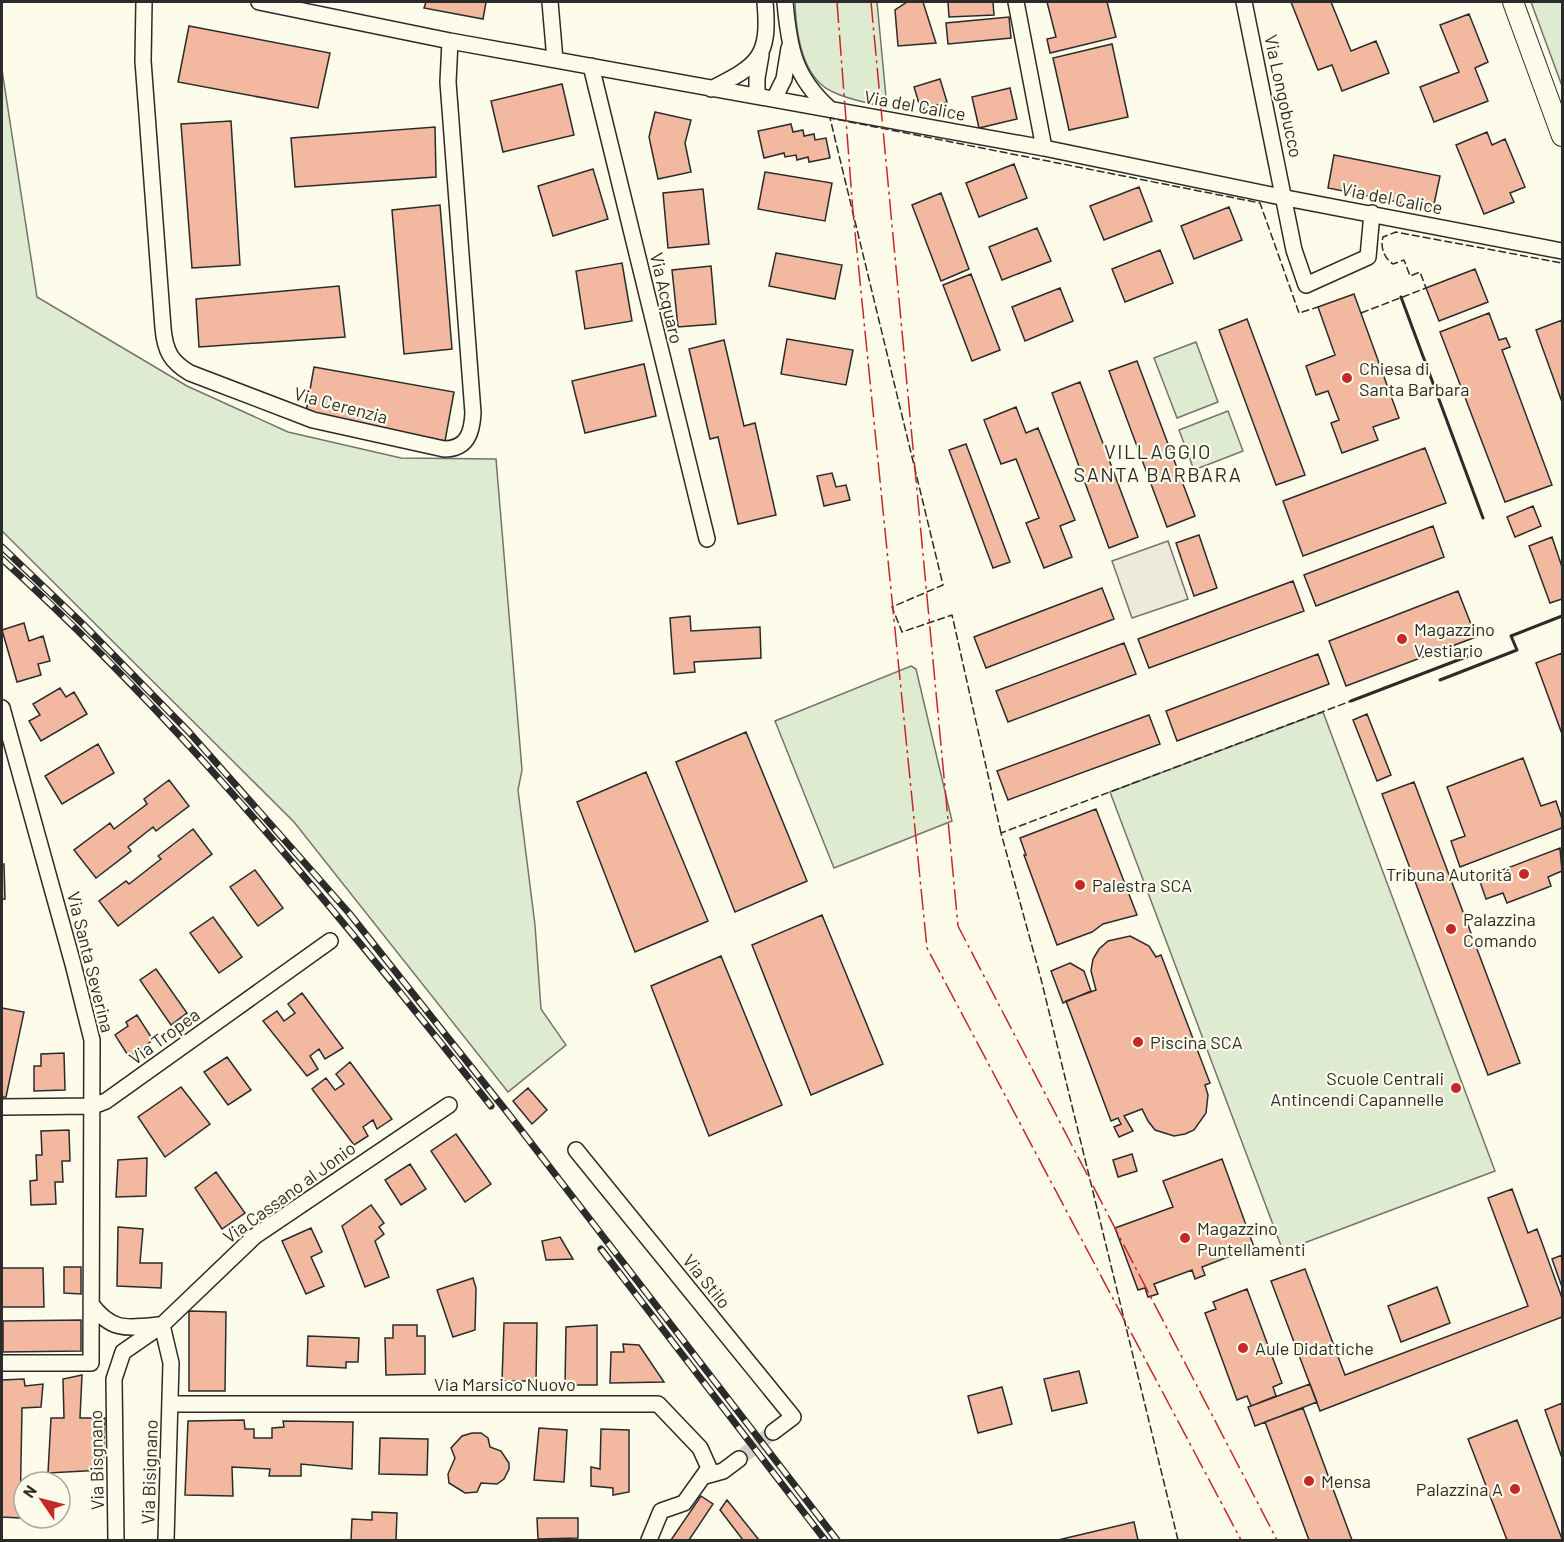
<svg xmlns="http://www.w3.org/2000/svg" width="1564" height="1542" viewBox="0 0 1564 1542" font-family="Barlow,sans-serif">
<rect width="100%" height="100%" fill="#fdfbea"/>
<!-- green -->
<path fill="#deebd1" stroke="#74746e" stroke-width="1.5" d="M795,2h82l10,106c-17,-5 -38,-8 -54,-16 -32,-14 -37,-60 -38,-90z
M1531,2h31v84z
M2,70l35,227 150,89 101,46 113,26 95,1 26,311 -4,20 17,135 6,84 25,36 -58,47 -214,-270 -292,-291z
M1196,342l22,60 -41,16 -23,-60z
M1228,411l15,40 -49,19 -15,-40z
M911,666l5,3 36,152 -118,47 -59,-147z
M1323,712l172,459 -212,80 -173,-459z"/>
<!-- parking -->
<path fill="#eceadb" stroke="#74746e" stroke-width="1.5" d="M1168,541l20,58 -56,19 -20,-57z"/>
<!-- building -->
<path fill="#f2b8a0" stroke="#2b2b2b" stroke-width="1.5" d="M426,2h60l-3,17 -59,-11z
M907,2h16l13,41 -38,3 -3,-36z
M948,2h45l1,13 -45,2z
M1047,2h60l9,35 -66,16 -3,-14 9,-2z
M1291,2h40l20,49 25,-10 13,32 -47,18 -10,-26 -14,5z
M1469,14l19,48 -13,6 13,33 -54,21 -14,-35 39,-15 -19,-47z
M1009,17l2,21 -63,6 -2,-21z
M189,26l141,27 -12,55 -140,-26z
M1112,44l16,73 -59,13 -16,-72z
M940,79l7,23 -26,8 -7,-23z
M562,84l12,51 -71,17 -12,-51z
M1010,88l7,31 -38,9 -7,-31z
M655,112l36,8 -6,23 6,29 -33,7 -9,-42z
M231,121l9,144 -48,3 -11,-144z
M791,124l2,8 10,-2 1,6 10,-2 1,6 11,-2 4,20 -21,4 -1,-5 -11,3 -1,-5 -11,2 -1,-4 -20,5 -6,-27z
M435,127l1,50 -141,10 -4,-49z
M1487,132l5,13 13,-6 20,48 -15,6 4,9 -30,12 -28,-69z
M1334,155l106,21 -7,33 -105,-21z
M1014,164l13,34 -48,19 -13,-34z
M593,169l15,50 -55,17 -15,-50z
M765,172l67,11 -7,38 -67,-12z
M1139,187l13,34 -48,19 -14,-34z
M703,189l6,55 -41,4 -5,-55z
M941,193l28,76 -28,12 -29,-76z
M440,205l12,144 -48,5 -12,-144z
M1229,207l13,33 -48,19 -13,-33z
M1037,228l14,33 -49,19 -13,-33z
M1160,250l13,33 -48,19 -13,-33z
M776,253l66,12 -7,34 -66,-13z
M622,263l10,58 -47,8 -9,-58z
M711,266l5,58 -38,3 -6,-57z
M1475,269l13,33 -49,19 -13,-33z
M971,274l29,76 -28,11 -29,-76z
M339,286l6,51 -146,10 -3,-48z
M1060,288l13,33 -48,20 -13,-34z
M1354,294l45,124 -26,9 5,13 -36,13 -11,-30 8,-3 -11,-29 -12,4 -10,-29 29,-11 -17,-48z
M1489,313l10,27 7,-2 4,9 -8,3 50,135 -47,17 -65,-170z
M1247,319l58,156 -29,10 -57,-155z
M1562,320v82l-26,-72z
M787,339l66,11 -7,35 -65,-11z
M724,340l20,86 11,-3 21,92 -38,9 -20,-87 -8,2 -21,-90z
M1137,361l58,155 -28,11 -58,-156z
M644,364l12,52 -71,17 -13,-52z
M314,367l140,25 -9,49 -139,-29z
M1080,382l58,155 -29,11 -57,-155z
M1016,407l10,26 12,-5 37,92 -15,6 12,31 -28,11 -18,-45 13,-5 -23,-59 -15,5 -17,-44z
M966,444l44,118 -17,6 -44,-118z
M1425,448l21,55 -143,53 -20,-55z
M832,473l4,14 10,-2 4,15 -26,6 -7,-30z
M1533,506l8,20 -26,11 -8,-20z
M1433,526l11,31 -128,49 -12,-31z
M1199,535l18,53 -23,8 -18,-53z
M1552,537l10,30v32l-12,4 -21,-57z
M1293,581l11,30 -155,57 -11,-29z
M1102,588l12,31 -128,49 -12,-31z
M1458,591l18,46 -130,49 -17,-45z
M690,616l1,15 69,-4 1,31 -67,4 1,10 -21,2 -4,-56z
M24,623l5,18 14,-5 7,25 -12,3 3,11 -24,7 -15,-52z
M1124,643l12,31 -128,48 -12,-31z
M1562,653v81l-26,-71z
M1318,654l11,30 -152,57 -11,-30z
M60,688l6,9 8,-5 13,22 -46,27 -12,-20 11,-6 -7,-11z
M1367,714l24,61 -14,6 -24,-61z
M1149,715l11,29 -152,56 -11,-29z
M746,732l61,149 -72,31 -59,-150z
M98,744l16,29 -52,31 -17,-28z
M1523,758l18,48 15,-5 6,18v9l-102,39 -9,-26 14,-5 -18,-49z
M646,772l62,149 -73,31 -58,-150z
M169,780l20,26 -33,25 -3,-4 -25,20 3,4 -35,27 -22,-28 36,-27 4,6 33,-25 -3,-5z
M1414,782l106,281 -32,12 -106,-281z
M1096,809l41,106 -34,9 -11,8 -35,13 -33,-90h2l-6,-17z
M193,829l19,25 -94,72 -19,-25 27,-20 3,3 32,-25 -3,-3z
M1560,848l2,23 -14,6 3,9 -44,17 -4,-10 -17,6 -7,-20z
M2,864h2l1,35h-3z
M255,870l28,38 -25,18 -28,-39z
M822,915l61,149 -72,31 -59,-150z
M213,917l29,40 -23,16 -29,-40z
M1130,936l19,10 7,11 5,-2 49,128 -5,2 3,10 -2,18 -12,17 -9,4 -11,2 -19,-6 -7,-9 -6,-12 -18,7 9,15 -14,6 -5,-10 7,-3 -3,-6 -7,3 -45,-120 30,-11 -5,-19 2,-12 6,-10 9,-8z
M721,956l61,149 -73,31 -58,-150z
M1070,963l14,8 7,20 -28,12 -12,-32z
M156,969l31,44 -16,12 -31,-45z
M302,993l41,55 -18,11 -6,-10 -9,7 8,13 -11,7 -44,-55 14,-10 7,10 11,-8 -7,-9z
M2,1008l22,4 -18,85h-4z
M137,1015l16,25 -24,17 -14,-22 13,-9 -2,-4z
M64,1053l1,37 -31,1v-25h7v-12z
M227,1057l24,33 -23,15 -24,-33z
M350,1062l42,57 -15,10 -4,-9 -10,7 5,9 -14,9 -42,-56 14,-11 9,12 9,-6 -8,-10z
M181,1087l29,37 -45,33 -27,-40z
M528,1088l19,22 -15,14 -19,-23z
M69,1130l1,31h-8l1,21h-8l1,22 -25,1 -1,-24 7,-1 -1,-25h6l-1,-24z
M456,1134l35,50 -26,18 -34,-51z
M1132,1154l5,17 -19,6 -5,-17z
M147,1158l-1,38 -30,1 2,-37z
M1222,1159l32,88 -52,20 3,8 -10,4 -3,-9 -38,14 4,10 -10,3 -3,-9 -7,2 -23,-62 58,-21 -10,-26z
M410,1164l16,25 -25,16 -16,-25z
M216,1172l29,41 -23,16 -27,-41z
M1512,1189l16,44 9,-4 25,69v19l-242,94 -49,-130 34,-12 40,106 183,-69 -40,-108z
M371,1205l13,18 -5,4 5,7 -9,7 14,36 -24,10 -23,-61z
M118,1227l25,2 -3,34h22l-1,25 -44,-2z
M311,1228l11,24 -11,5 13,29 -18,8 -24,-53z
M560,1237l13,22 -27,1 -4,-19z
M1562,1255v32l-10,-28z
M64,1267h17v27l-17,-1z
M2,1268h41l1,39h-42z
M473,1278l3,10 -1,42 -22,7 -16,-47z
M1437,1287l13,36 -49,19 -13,-36z
M1247,1289l35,94 -9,4 3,9 -25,10 -4,-10 -10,4 -32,-87 11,-4 -3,-7z
M189,1311l37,1 -1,79h-36z
M81,1320v31l-78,1v-31z
M504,1323h33l-1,58h-34z
M393,1325h24v11h8v38l-39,1 -1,-37h8z
M597,1325v60h-32l1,-58z
M308,1336l51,2 -1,24h-12v6l-39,-2z
M623,1344l16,1 25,37 -54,1 1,-31h13z
M1079,1371l8,32 -35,8 -8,-32z
M82,1375l-2,43h25l-2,52 -55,3 3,-55h13l-1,-39z
M24,1379l1,7 18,-2 -2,23 -19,1 -2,110 -18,-1v-137z
M1310,1384l7,18 -62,24 -7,-19z
M1002,1387l10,37 -34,9 -10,-37z
M1562,1403v55l-17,-48z
M1303,1408l49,132h-43l-44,-118z
M244,1420l1,9h9v9h18v-10l12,-1 -1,-6 70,1 -1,47 -51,-5v12h-32l1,-7 -38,-2 1,29 -48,-1 3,-74z
M1517,1420l45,119v1h-55l-39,-101z
M539,1428l28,2 -3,52 -30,-2z
M601,1429l28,1v62l-16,3v-7l-22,-2v-19l9,2z
M472,1433h9l7,5 2,9 11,4 8,12v6l-5,10 -7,5 -16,-1 -4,9 -12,1 -16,-10 -1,-9 7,-16 -4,-10 11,-12z
M380,1438l48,1 -1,36 -48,-1z
M701,1496l12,8 -24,36h-18z
M727,1500l32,40h-16l-23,-30z
M372,1512l25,1 -1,27h-45l1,-21 20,1z
M537,1518h41v20l-40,1z
M1134,1522l4,18h-80z"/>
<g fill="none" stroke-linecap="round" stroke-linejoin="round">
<!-- minor-tunnel -->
<path stroke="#d3d1c4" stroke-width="15" stroke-dasharray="15 8" stroke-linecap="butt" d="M739,1459l34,-27"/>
<defs>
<path id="minor" d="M144,2l-1,59 20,267c2,23 8,34 27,45l123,47 131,29c23,0 28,-16 29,-36l-25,-331 2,-41
M259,2l191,39 594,107 242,50 276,53
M550,2l5,58
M785,2c4,46 9,75 45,107
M1016,2l28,146
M1244,2l50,248 12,35 62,-28 4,-44
M591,66l116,473
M711,89c48,-24 59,-32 54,-87
M757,96v-18l4,-23
M774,99l10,-20 5,-31
M2,708l71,256 19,76 -1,323
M2,1107l91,-1 13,-5 224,-160
M576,1150l217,267 -20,15
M91,1304c21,28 36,24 68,21
M162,1325l9,38 -5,177
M2,1363h89
M170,1404h488l42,44 9,20 -25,35 -23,8 -12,29
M705,1476l18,-5 16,-12
M116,1540l-2,-161 9,-27 39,-27 93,-89 194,-131"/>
<path id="tertiary" d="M1513,2l49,134"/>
</defs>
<!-- minor casing -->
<use href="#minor" stroke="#2b2b2b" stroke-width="18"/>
<!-- tertiary casing -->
<use href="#tertiary" stroke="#2b2b2b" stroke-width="22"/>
<!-- minor -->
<use href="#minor" stroke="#fdfbea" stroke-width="15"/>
<!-- tertiary -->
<use href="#tertiary" stroke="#fdfbea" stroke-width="20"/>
<defs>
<path id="rail" d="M2,547l83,79 104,106 160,181 162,204 326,423
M2,559c182,165 337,355 489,547
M601,1249l224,291"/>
</defs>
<!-- rail casing -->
<use href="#rail" stroke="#2b2b2b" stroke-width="7"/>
<!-- rail -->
<use href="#rail" stroke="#fdfbea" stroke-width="4.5" stroke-dasharray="14" stroke-linecap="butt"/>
<!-- fence -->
<path stroke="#2b2b2b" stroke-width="1.5" stroke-dasharray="8 3" stroke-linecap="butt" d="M1361,313l65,-25 -6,-16 -10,4 -6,-16 -11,4c-9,-6 -13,-17 -10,-27l13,-5 166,31
M1001,833l-49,-218 -50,17 -10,-25 51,-22 -113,-467 430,85 39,110 19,-6
M1178,1540l-137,-561 -40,-146 350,-132"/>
<!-- wall -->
<path stroke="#2b2b2b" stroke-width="3" d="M1401,297l82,221
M1440,680l77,-30 -6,-14 51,-20
M1351,701l128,-49"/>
<!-- power -->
<path stroke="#c62828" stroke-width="1.5" stroke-dasharray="21 4.5 3 4.5" stroke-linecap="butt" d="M837,2l16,210 74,736 314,592
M871,2l87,924 319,614"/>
</g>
<!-- markers -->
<g fill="#c62828" stroke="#fdfbea" stroke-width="2">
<circle cx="1347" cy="378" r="6"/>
<circle cx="1402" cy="639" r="6"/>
<circle cx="1524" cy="874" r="6"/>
<circle cx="1080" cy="885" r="6"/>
<circle cx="1451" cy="929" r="6"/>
<circle cx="1138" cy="1042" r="6"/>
<circle cx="1456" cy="1088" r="6"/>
<circle cx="1185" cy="1238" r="6"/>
<circle cx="1243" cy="1348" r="6"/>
<circle cx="1309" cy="1481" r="6"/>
<circle cx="1515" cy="1489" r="6"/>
</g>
<g text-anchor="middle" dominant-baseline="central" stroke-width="4.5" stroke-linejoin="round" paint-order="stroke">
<!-- street labels -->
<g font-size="18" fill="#2b2b2b" stroke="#fdfbea">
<text transform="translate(1284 96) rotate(78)">Via Longobucco</text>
<text transform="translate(915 105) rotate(10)">Via del Calice</text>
<text transform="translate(1392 198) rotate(11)">Via del Calice</text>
<text transform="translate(667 298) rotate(77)">Via Acquaro</text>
<text transform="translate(341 405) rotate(15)">Via Cerenzia</text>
<text transform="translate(91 962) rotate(76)">Via Santa Severina</text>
<text transform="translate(164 1036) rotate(-36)">Via Tropea</text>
<text transform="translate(289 1192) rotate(-36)">Via Cassano al Jonio</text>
<text transform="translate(707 1281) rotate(51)">Via Stilo</text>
<text x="505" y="1384">Via Marsico Nuovo</text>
<text transform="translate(96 1460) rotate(-91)">Via Bisgnano</text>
<text transform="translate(149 1472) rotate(-88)">Via Bisignano</text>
</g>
<!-- poi labels -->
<g font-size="18" fill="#2b2b2b" stroke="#fdfbea" text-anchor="start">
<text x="1359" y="368">Chiesa di<tspan x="1359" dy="21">Santa Barbara</tspan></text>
<text x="1414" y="629">Magazzino<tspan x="1414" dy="21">Vestiario</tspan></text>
<text x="1512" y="874" text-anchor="end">Tribuna Autoritá</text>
<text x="1092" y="885">Palestra SCA</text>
<text x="1463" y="919">Palazzina<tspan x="1463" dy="21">Comando</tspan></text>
<text x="1150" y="1042">Piscina SCA</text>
<text x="1444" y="1078" text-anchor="end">Scuole Centrali<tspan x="1444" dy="21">Antincendi Capannelle</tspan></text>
<text x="1197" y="1228">Magazzino<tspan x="1197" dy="21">Puntellamenti</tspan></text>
<text x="1255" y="1348">Aule Didattiche</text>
<text x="1321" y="1481">Mensa</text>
<text x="1503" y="1489" text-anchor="end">Palazzina A</text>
</g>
<!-- neighbourhood labels -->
<g font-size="20" letter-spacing="1.5" fill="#2b2b2b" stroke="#fdfbea">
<text x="1158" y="451">VILLAGGIO<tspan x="1158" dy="23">SANTA BARBARA</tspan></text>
</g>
</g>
<!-- border -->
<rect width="1564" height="1542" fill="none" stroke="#2b2b2b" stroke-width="6"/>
<!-- north arrow -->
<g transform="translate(42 1500) rotate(305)"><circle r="28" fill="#fdfbea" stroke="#a9a89e" stroke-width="1.5"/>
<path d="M0-4.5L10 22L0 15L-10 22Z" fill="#c62828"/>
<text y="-9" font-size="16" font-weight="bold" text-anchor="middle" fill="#2b2b2b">N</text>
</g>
</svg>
